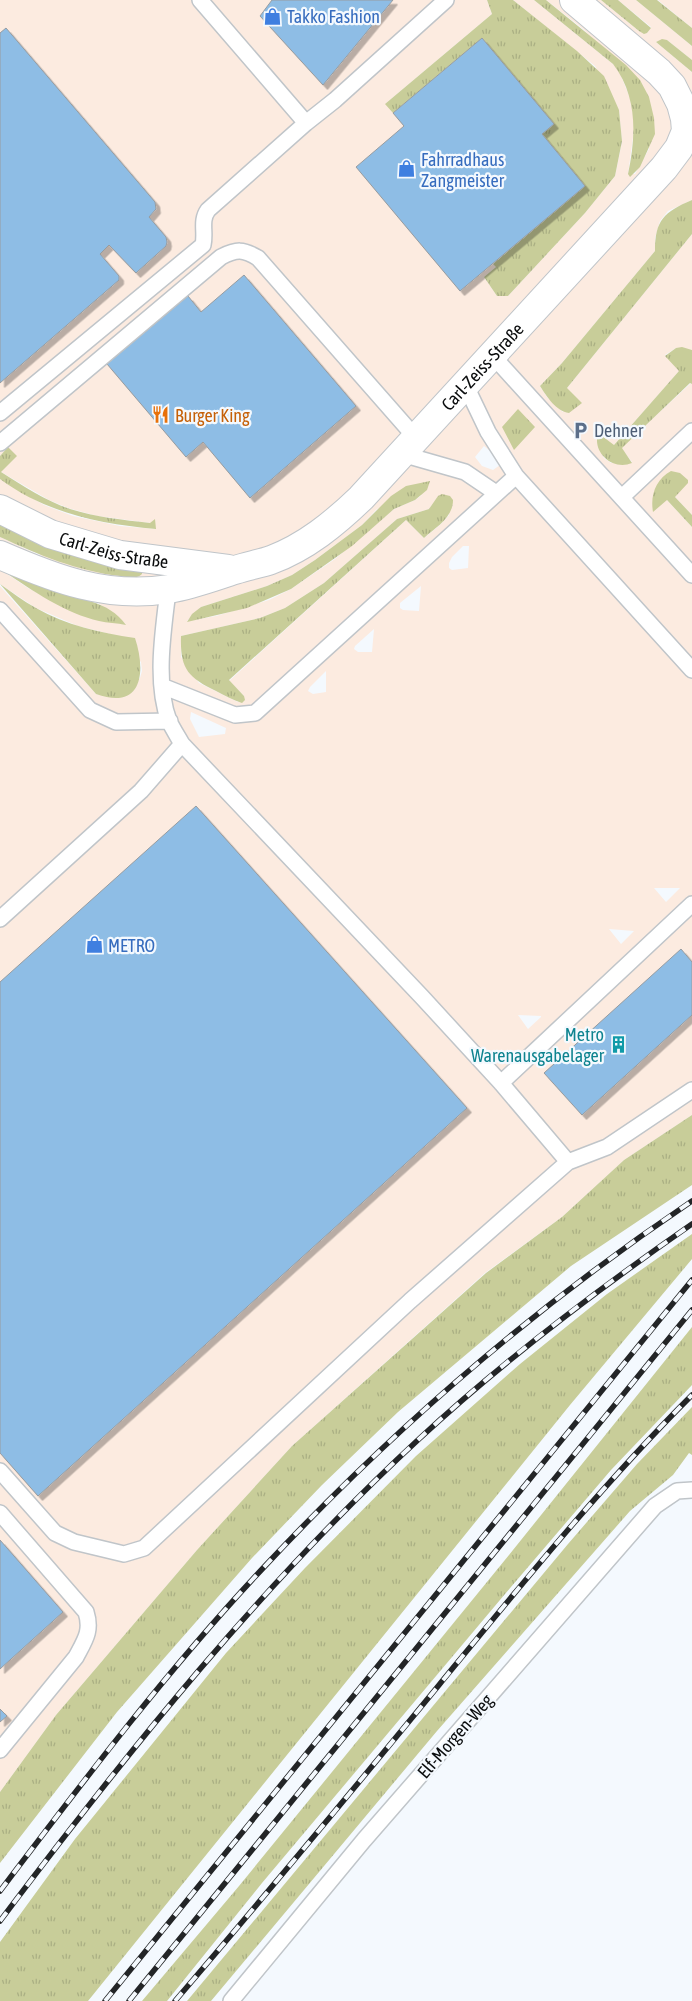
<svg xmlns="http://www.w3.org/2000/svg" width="692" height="2001" viewBox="0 0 692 2001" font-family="'Asap Condensed',sans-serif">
<defs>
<pattern id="grass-tufts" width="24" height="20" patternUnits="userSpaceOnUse" patternTransform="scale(1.25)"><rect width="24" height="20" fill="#c8cd99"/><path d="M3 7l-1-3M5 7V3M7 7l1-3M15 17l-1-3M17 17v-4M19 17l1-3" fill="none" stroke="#aaaf83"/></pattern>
<filter id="shadow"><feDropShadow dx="4.5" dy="4.5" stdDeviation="0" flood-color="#0004"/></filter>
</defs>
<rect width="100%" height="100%" fill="#f4f9fe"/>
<!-- commercial -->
<path fill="#fcebe0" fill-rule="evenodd" d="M0,0h487l5,14 -107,90 97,-66 72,86 -12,11 43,51 -92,78 3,3 -12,10 13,19h11l77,-83 30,-37 7,-34 -3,-32 -24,-44 -82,-66h21l79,64 6,7 11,27 5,25 -7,51h7l14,-25v-52l-66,-68 -37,-29h55l38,31 8,2 4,-6 -33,-27h18l56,46v14l-25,-20 -11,2 36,30v128l-24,11 -8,10 -5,17v13l-93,112 -22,23 7,11 16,15 4,-24 125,-154v116l-16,-2 -11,7 15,15 -66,75 -14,6 4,7 7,5 21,-1 -11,-14 70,-65 1,1v131l-17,-18 -8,3 25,27v588l-68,45 -62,57 -77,56 -193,173 -95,104 -141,165 -56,77v-1206l96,108 22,4 7,-3 6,-3 9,-14 2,-7 -1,-9 -27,-27 -36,-9 -42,-18 -36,-24v-47l43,20 -43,-34v-44l44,26 29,11 47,10 36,3 -6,-6 -53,-7 -29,-8 -19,-8 -48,-28 7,-25 -8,9zM484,446l11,9 4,7 1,3 -7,5 -11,-4 -7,-9zM422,495l-7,5 -21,9 -59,50 -44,30 -22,11 -53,16 -29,5 14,-14 66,-21 25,-11 23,-15 47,-35 15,-16zM438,497l11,18 -8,9 -17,14 -18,-18 -177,161 15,15 -6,6 -39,-19 -18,-26v-21l79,-18 25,-10 39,-25 73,-64 32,-10zM463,546h6l-1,22 -16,2 -3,-2v-5l3,-6zM7,574l45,16 45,12 28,22 -27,-4 -24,-8 -46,-24zM421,586l-2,25 -16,-1 -3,-2v-5zM374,629l-2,23h-14l-4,-3 1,-3zM326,671v21l-13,2 -5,-3 2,-4zM191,712l35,16 -1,6 -26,3 -9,-18zM654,888h26l-14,14zM609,929l25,2 -13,13zM518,1015l23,1v1l-13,12z
M658,0h34v28z"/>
<!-- grass -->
<path fill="url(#grass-tufts)" d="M487,0h26l64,51 27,25 15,34 3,31 -7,35 -30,37 -77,83h-11l-13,-19 12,-10 -3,-3 92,-78 -43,-52 12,-10 -72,-86 -89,75 -8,-9 107,-90z
M534,0h12l80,65 14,15 9,17 5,21 1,16 -15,33 -10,10 -2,-3c8,-38 10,-77 -15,-110z
M601,0h17l33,28 -4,5 -3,1 -5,-3z
M636,0h21l35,28v18z
M662,39l5,1 25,20v12l-36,-30z
M692,200v34l-125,154 15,15 -13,10c-13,-2 -22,-16 -29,-27l22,-23 93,-112c0,-31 9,-39 37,-51z
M682,347l10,3v34l-2,-1 -68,65 10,15c-19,8 -40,-10 -34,-30l16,12 65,-74 -14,-15 11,-8z
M518,409l17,18 -21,23 -12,-23z
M8,447l9,9 -16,16c22,14 45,29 69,37 26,8 53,11 80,14l5,-4 1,10c-56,-5 -110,-16 -156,-50v-23z
M671,471l9,2 8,7v3l-13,14 17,18v12l-25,-27 -14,12c-3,-17 3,-33 18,-41z
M430,481l-3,9 -12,10 -21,9 -42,37 -61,43 -44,19 -60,14 5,-8 9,-7 66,-21 25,-11 23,-15 47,-35 29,-29 15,-10z
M442,494l8,2 3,4c0,18 -17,27 -29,38l-18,-18 -177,160 15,16 1,4 -3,3c-9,-3 -18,-8 -26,-12 -29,-14 -36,-23 -35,-55l79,-18 25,-10 39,-25 73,-64 32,-10 9,-13z
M0,523l142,45v6c-6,6 -14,3 -22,2 -43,-5 -81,-21 -120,-39z
M5,572c16,6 31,13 48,19 27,9 55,9 73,34 -9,-2 -19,-2 -27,-4 -32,-7 -68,-31 -94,-49z
M0,584c12,8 23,17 36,24 30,17 64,25 99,30 11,33 8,73 -39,56z
M692,1115v70l-121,81 -173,146 -76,73 -70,73 -135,154 -117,151v-71l56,-77 141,-165 95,-104 194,-173 76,-56 62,-57z
M692,1234v25l-122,146 -482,596h-88v-59l75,-103 151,-186 79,-85 111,-112 104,-92 87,-70z
M692,1327v58l-81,85 -106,124 -243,289 -95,118h-25l97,-115 274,-336z
M692,1407v48l-3,-2 -16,22 -43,36 -193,220 -226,270h-24l381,-457 69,-80z"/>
<!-- building -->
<path fill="#8ebde5" stroke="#979ca0" filter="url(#shadow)" d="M272,0h121l-70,85 -63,-69z
M6,28l149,174 1,7 -7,8 17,20 1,5 -1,4 -30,27 -27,-28 -9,9 19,22v4l-119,103v-350z
M482,38l72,86 -12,10 43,52 -125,105 -104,-124 48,-41 -11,-13z
M244,275l112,131 -106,92 -47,-56 -17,15 -79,-93 81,-68 13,16z
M196,806l271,302 -429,388 -38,-43v-471z
M681,949l11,13v53l-110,100 -38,-42z
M0,1540l63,72 -63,57z
M0,1709l7,7 -7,6z"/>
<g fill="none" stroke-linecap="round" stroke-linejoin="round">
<defs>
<path id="lane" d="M306,123l29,-23 111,-100
M492,355l200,220
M465,384l23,48 28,44
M0,413l203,-168c3,-13 -3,-24 5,-35l98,-87 -106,-123
M0,443l221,-186c16,-8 22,-8 37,1l158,180
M402,454l63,18 31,21
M622,497l70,-66
M169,583c-5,42 -15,98 0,138 4,8 9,16 13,23l240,253 79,86 67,79
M0,610l90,100 26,12 54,-1
M162,686l73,29 20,-2 261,-237 176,194
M0,919l141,-128 41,-47
M501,1083l191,-179
M0,1471l55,62 19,9 50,12 20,-6 266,-247 158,-139 39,-15 85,-57
M0,1513l86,99c6,19 -1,28 -10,45l-76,93
M231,2001l133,-161 291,-334 22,-15 15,-1"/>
<g id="street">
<path id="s1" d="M0,509l50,25 70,21 108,14"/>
<path id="s2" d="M0,555c55,24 107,44 169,34 23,-4 44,-12 66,-19 12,-4 24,-6 36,-10 35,-13 64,-37 90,-62l303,-330 15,-20 7,-17 -1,-12 -4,-15 -9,-18 -13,-14 -85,-72"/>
</g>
</defs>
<!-- lane casing -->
<use href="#lane" stroke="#c0c5c9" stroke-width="18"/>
<!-- street casing -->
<use href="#street" stroke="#c0c5c9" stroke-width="30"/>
<!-- lane -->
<use href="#lane" stroke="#fff" stroke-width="15"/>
<!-- street -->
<use href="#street" stroke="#fff" stroke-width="28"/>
<defs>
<path id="rail" d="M0,1891c84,-111 169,-223 265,-325 128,-137 271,-260 427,-365
M0,1921c128,-170 262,-337 419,-482 85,-79 178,-149 273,-215
M105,2001l587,-721
M129,2001l563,-691
M175,2001c89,-104 177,-210 264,-316 82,-100 162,-199 253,-290"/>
</defs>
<!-- rail casing -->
<use href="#rail" stroke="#232527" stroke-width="5.5"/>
<!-- rail -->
<use href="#rail" stroke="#f4f9fe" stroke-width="4" stroke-dasharray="11" stroke-linecap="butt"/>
</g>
<!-- icons -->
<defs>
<symbol id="shop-bare" viewBox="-9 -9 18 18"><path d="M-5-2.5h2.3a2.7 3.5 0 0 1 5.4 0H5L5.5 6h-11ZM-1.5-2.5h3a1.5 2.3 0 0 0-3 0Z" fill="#3f7fe0" stroke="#f4f9fe" stroke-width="2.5" paint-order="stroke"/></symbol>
<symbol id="restaurant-bare" viewBox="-9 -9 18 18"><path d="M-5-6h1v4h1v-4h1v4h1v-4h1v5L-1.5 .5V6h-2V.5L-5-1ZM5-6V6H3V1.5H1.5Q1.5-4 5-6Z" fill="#e8710a" stroke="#f4f9fe" stroke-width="2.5" paint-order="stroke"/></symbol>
<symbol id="parking-bare" viewBox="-9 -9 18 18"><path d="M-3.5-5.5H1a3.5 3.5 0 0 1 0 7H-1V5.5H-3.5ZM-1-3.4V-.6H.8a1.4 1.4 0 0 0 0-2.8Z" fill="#5c6f8a" stroke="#f4f9fe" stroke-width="2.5" paint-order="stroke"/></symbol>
<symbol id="building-bare" viewBox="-9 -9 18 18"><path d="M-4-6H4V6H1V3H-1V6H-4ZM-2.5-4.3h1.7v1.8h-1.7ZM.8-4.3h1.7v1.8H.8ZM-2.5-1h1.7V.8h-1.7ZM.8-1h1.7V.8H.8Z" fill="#0f9aa8" stroke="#f4f9fe" stroke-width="2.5" paint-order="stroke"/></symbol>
</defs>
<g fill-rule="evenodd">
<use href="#shop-bare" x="260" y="4" width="25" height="25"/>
<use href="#shop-bare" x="394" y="156" width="25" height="25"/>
<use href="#restaurant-bare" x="148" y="402" width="25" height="25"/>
<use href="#parking-bare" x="568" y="418" width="25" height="25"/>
<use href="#shop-bare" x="82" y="932" width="25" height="25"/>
<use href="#building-bare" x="606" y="1032" width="25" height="25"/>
</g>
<g text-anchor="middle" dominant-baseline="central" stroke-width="4.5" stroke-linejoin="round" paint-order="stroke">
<!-- shop labels -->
<g font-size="18" fill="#366cbe" stroke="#f4f9fe" text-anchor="start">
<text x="287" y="16">Takko Fashion</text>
<text x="421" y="159">Fahrradhaus<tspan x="421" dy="21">Zangmeister</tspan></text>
<text x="108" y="945">METRO</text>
</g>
<!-- street labels -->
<g font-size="18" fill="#0a0c0d" stroke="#f4f9fe">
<text stroke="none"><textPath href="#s2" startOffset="570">Carl-Zeiss-Straße</textPath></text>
<text stroke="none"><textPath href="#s1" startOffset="122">Carl-Zeiss-Straße</textPath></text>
<text transform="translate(455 1736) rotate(-49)">Elf-Morgen-Weg</text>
</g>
<!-- food labels -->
<g font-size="18" fill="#c56008" stroke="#f4f9fe" text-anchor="start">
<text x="175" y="415">Burger King</text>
</g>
<!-- service labels -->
<g font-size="18" fill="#4e5e75" stroke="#f4f9fe" text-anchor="start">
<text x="594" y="430">Dehner</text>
</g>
<!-- culture labels -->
<g font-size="18" fill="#0d838f" stroke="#f4f9fe" text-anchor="end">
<text x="604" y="1034">Metro<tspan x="604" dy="21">Warenausgabelager</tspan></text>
</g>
</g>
</svg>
